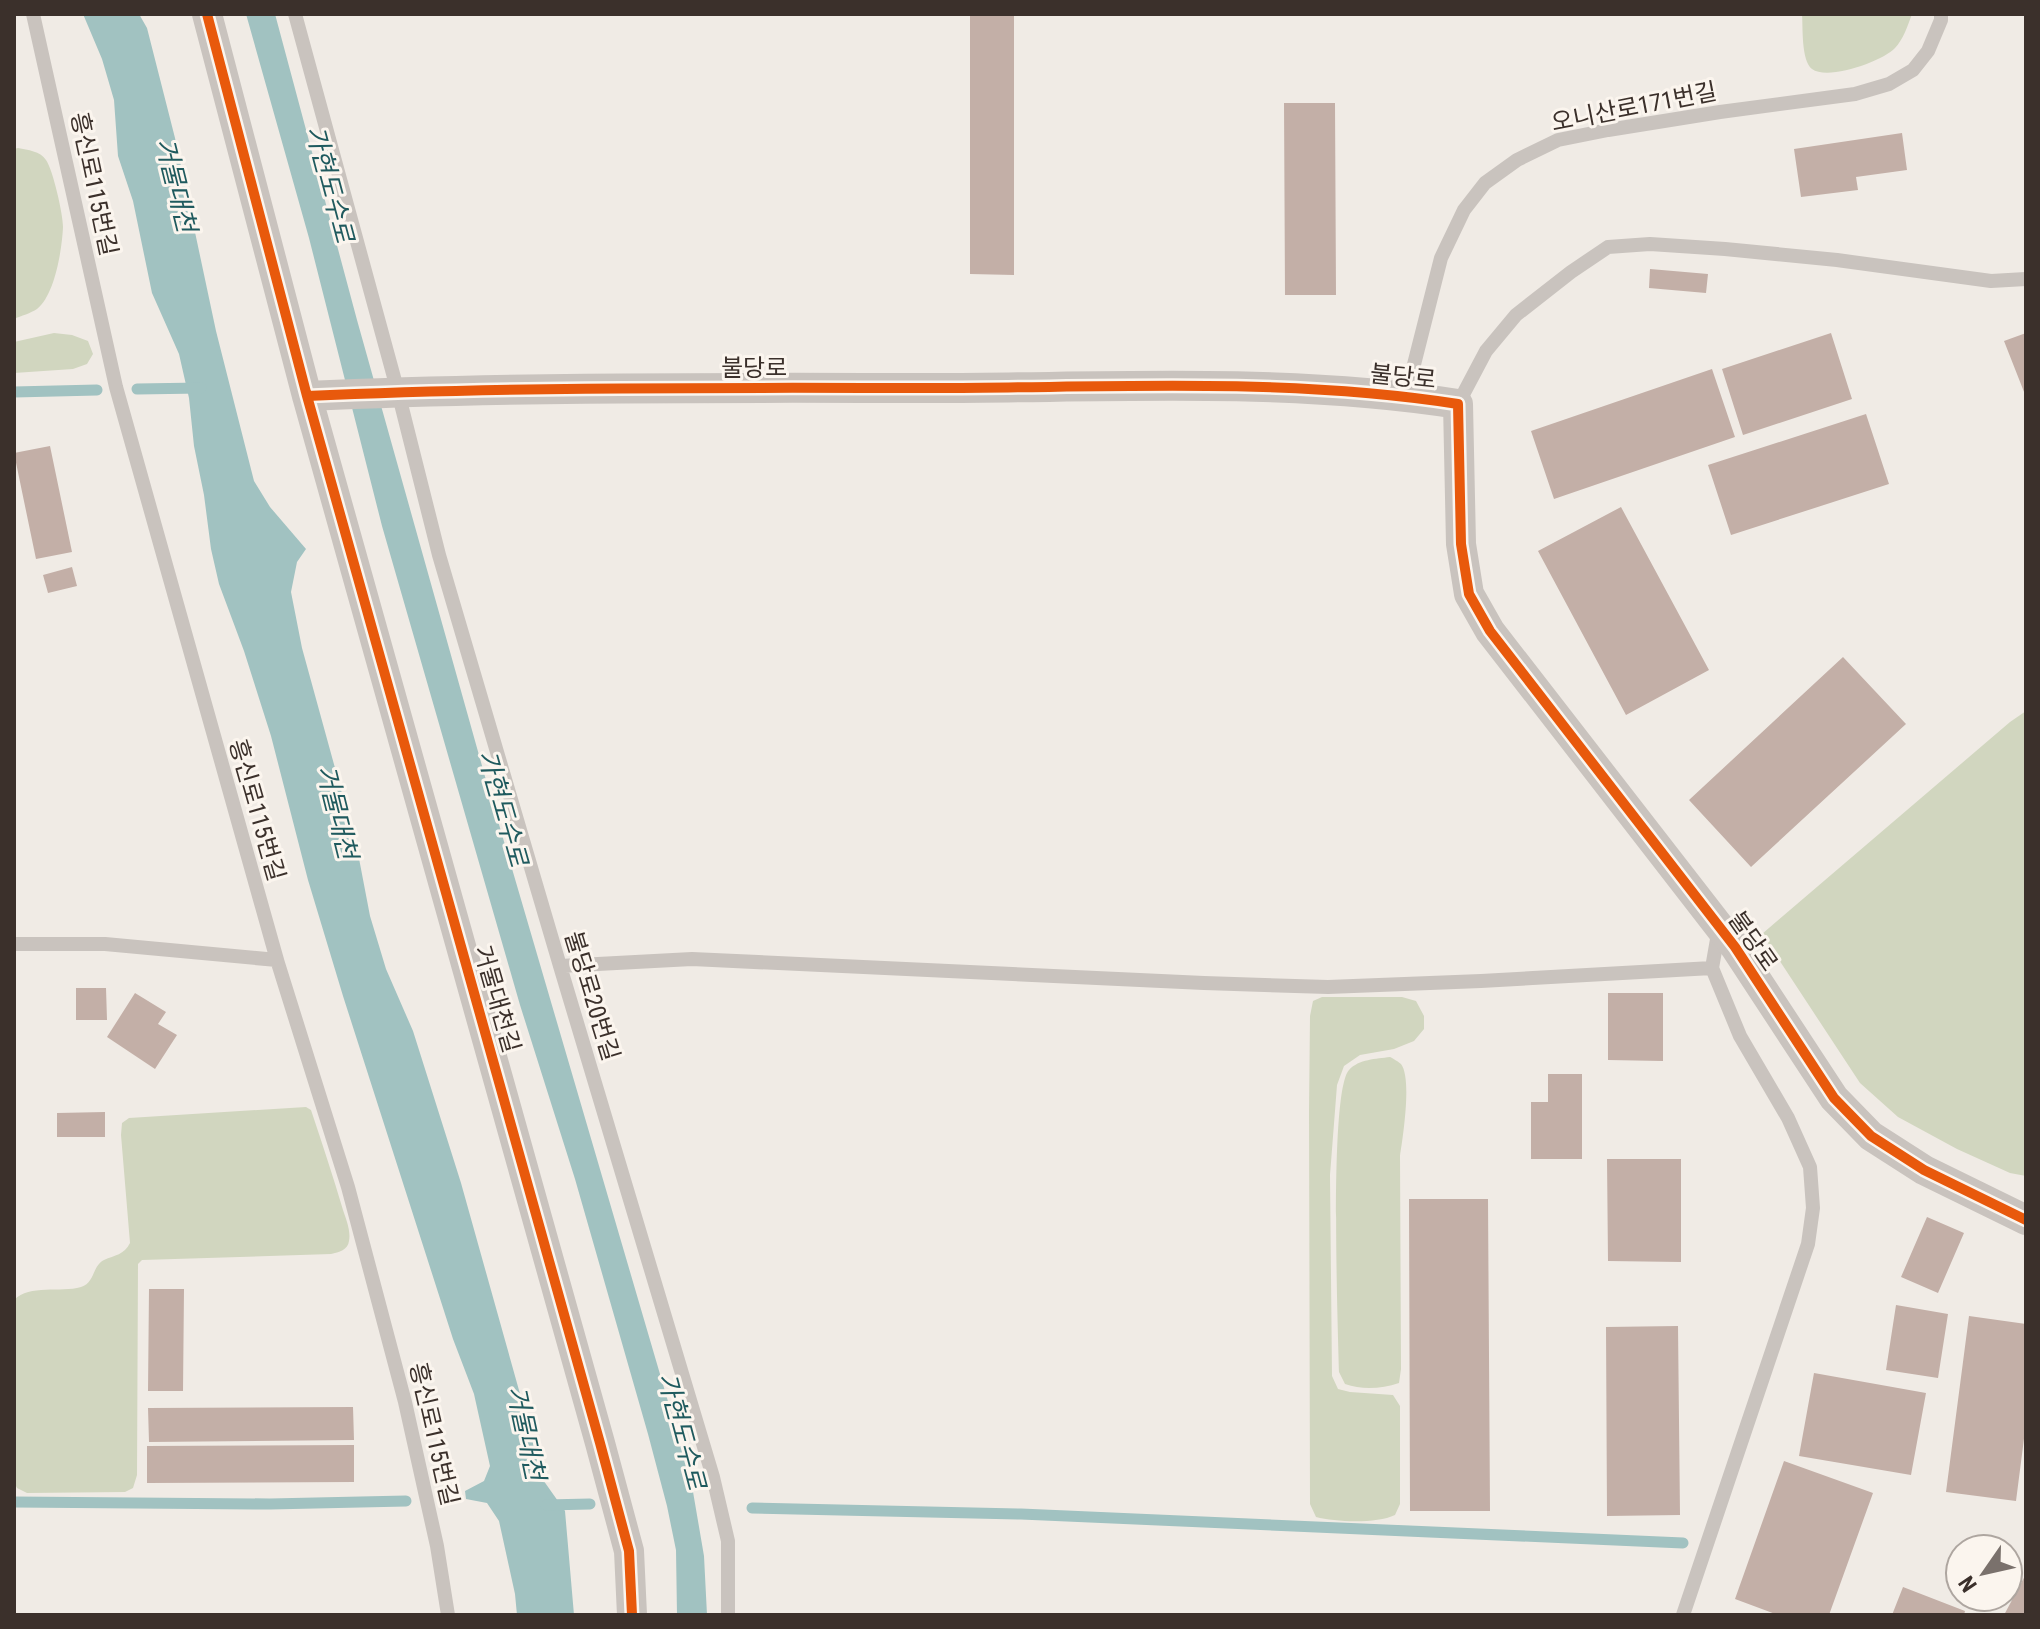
<svg xmlns="http://www.w3.org/2000/svg" width="2040" height="1629" viewBox="0 0 2040 1629" font-family="'Roboto Condensed','Noto Sans KR',sans-serif">
<rect width="100%" height="100%" fill="#f0ebe5"/>
<!-- green -->
<path fill="#d1d6bf" d="M1802,14h110c-4,11 -9,26 -17,34 -12,13 -67,33 -83,21 -11,-8 -9,-42 -10,-55z
M18,148c10,2 22,3 28,12 7,10 17,54 17,67 -1,22 -8,68 -26,82 -6,4 -16,7 -23,10v-170z
M54,333l18,2 16,6 5,13 -6,10 -14,5 -59,4v-31z
M2026,711v465l-16,-3 -53,-24 -59,-32 -38,-34 -98,-149 248,-212z
M1322,997h80l14,4 8,15v13l-10,12 -20,8 -34,6 -16,11 -7,19 -7,90 2,201 6,13 12,3 43,3 7,11v98l-5,11c-19,9 -59,7 -79,2l-6,-13 -1,-392 1,-96 3,-15z
M1390,1057c1,0 10,6 11,7 11,14 2,73 -1,92l1,213 -2,14c-18,6 -37,7 -54,1l-6,-12c-1,-44 -10,-280 10,-302 10,-11 27,-11 41,-13z
M306,1107l5,3c11,33 22,66 32,100 3,9 8,21 6,31 -1,9 -10,11 -18,13l-189,6 -4,4 -1,211 -4,13 -8,4 -98,1 -10,-5 -3,-6v-182c16,-16 46,-7 67,-13 14,-4 11,-21 23,-27 11,-5 20,-5 26,-17l-9,-108 1,-12 7,-5z"/>
<!-- water -->
<path fill="#a1c2c1" d="M83,14h56l8,14 28,110 41,193 38,150 16,26 36,42 -9,13 -6,30 11,56 55,200 13,68 16,53 27,62 48,152 68,243 12,51 24,34 9,104h-57l-2,-21 -16,-73 -12,-18 -21,-4 -1,-8 19,-10 6,-15 -16,-72 -21,-55 -110,-343 -35,-116 -37,-144 -27,-85 -25,-67 -8,-35 -7,-54 -10,-49 -5,-48 -10,-44 -27,-61 -19,-92 -15,-45 -4,-56 -12,-41z
M246,14h29l82,306 129,460 205,700 13,76 3,59h-30l-1,-65 -9,-44 -19,-72 -73,-255 -55,-174 -138,-479 -73,-288z"/>
<g fill="none" stroke-linecap="round" stroke-linejoin="round">
<!-- stream -->
<path stroke="#a1c2c1" stroke-width="11" d="M137,389l64,-1
M14,392l83,-2
M14,1502l256,2 136,-3
M546,1505l44,-1
M752,1508l269,6 662,29"/>
</g>
<!-- building -->
<path fill="#c3afa7" d="M970,14h44v261l-44,-1z
M1284,103h51l1,192h-51z
M1902,133l5,37 -51,7 2,13 -57,7 -7,-48z
M1650,269l58,5 -2,19 -57,-5z
M1831,333l21,66 -109,36 -21,-66z
M2026,333v64l-22,-56z
M1712,369l23,68 -181,62 -23,-68z
M1866,414l23,70 -158,51 -23,-70z
M50,446l22,106 -36,7 -22,-106z
M1621,507l88,163 -83,45 -88,-164z
M72,567l5,19 -29,7 -5,-18z
M1843,657l63,67 -155,143 -62,-67z
M76,988h30l1,32h-31z
M135,993l31,19 -8,12 19,11 -22,34 -48,-32z
M1608,993h55v68l-55,-1z
M1548,1074h34v85h-51v-57h17z
M105,1112v25h-48v-24z
M1607,1159h74v103l-73,-1z
M1409,1199h79l2,312h-80z
M1927,1217l37,16 -26,60 -37,-16z
M149,1289h35l-1,102h-35z
M1896,1305l52,9 -10,64 -52,-8z
M1969,1316l57,8v99l-10,78 -70,-9z
M1678,1326l2,189 -73,1 -1,-189z
M1814,1373l112,20 -15,82 -112,-19z
M353,1407l1,33 -205,2 -1,-34z
M354,1445v37l-207,1v-37z
M1784,1461l89,32 -44,122h-51l-43,-16z
M2026,1574v41h-22z
M1903,1587l62,24 -1,4h-72z"/>
<g fill="none" stroke-linecap="round" stroke-linejoin="round">
<!-- lane -->
<path stroke="#c9c3be" stroke-width="14" d="M33,14l83,373 161,573 71,227 57,215 32,144 11,69
M295,14l103,378 41,163 121,411 153,511 15,64v74
M1406,396l35,-138 23,-48 21,-27 32,-23 41,-20 50,-10 112,-18 135,-18 34,-10 24,-14 15,-19 13,-31v-6
M1458,404l28,-53 30,-36 55,-43 37,-25 42,-3 75,5 112,11 154,21 35,-2
M14,944h91l172,16
M560,966l132,-7 512,24 124,4 153,-6 231,-13
M1683,1615l125,-371 5,-36 -3,-41 -22,-49 -48,-82 -28,-68 7,-40"/>
<!-- street -->
<path stroke="#c9c3be" stroke-width="30" d="M207,14l100,382 293,1047 29,108 3,64
M307,396c216,-10 433,-8 649,-8 167,-1 336,-10 502,16l3,140 8,50 21,37 245,316 99,151 37,38 53,34 102,50"/>
<defs>
<path id="cycleway" d="M207,14l100,382 293,1047 29,108 3,64
M307,396c216,-10 433,-8 649,-8 167,-1 336,-10 502,16l3,140 8,50 21,37 245,316 99,151 37,38 53,34 102,50"/>
</defs>
<!-- cycleway casing -->
<use href="#cycleway" stroke="#fbf5ee" stroke-width="15"/>
<!-- cycleway -->
<use href="#cycleway" stroke="#e8590c" stroke-width="10"/>
</g>
<g text-anchor="middle" dominant-baseline="central" stroke-width="6" stroke-linejoin="round" paint-order="stroke">
<!-- street labels -->
<g font-size="24" fill="#3b302b" stroke="#fbf5ee">
<text transform="translate(1634 107) rotate(-11)">오니산로171번길</text>
<text transform="translate(94 184) rotate(78)">흥신로115번길</text>
<text x="754" y="368">불당로</text>
<text transform="translate(1403 377) rotate(6)">불당로</text>
<text transform="translate(257 810) rotate(74)">흥신로115번길</text>
<text transform="translate(1753 941) rotate(55)">불당로</text>
<text transform="translate(592 996) rotate(73)">불당로20번길</text>
<text transform="translate(497 999) rotate(74)">거물대천길</text>
<text transform="translate(434 1434) rotate(77)">흥신로115번길</text>
</g>
<!-- water labels -->
<g font-size="26" font-style="italic" fill="#1f5a5e" stroke="#fbf5ee">
<text transform="translate(330 184) rotate(75)">가현도수로</text>
<text transform="translate(176 185) rotate(76)">거물대천</text>
<text transform="translate(503 808) rotate(74)">가현도수로</text>
<text transform="translate(337 812) rotate(76)">거물대천</text>
<text transform="translate(682 1431) rotate(75)">가현도수로</text>
<text transform="translate(526 1433) rotate(78)">거물대천</text>
</g>
</g>
<!-- border -->
<rect width="2040" height="1629" fill="none" stroke="#3b302b" stroke-width="32"/>
<!-- north arrow -->
<g transform="translate(1984 1573) rotate(236)"><circle r="38" fill="#fbf5ee" stroke="#aea6a0" stroke-width="2"/>
<path d="M0-6L14 30L0 20L-14 30Z" fill="#7a716c"/>
<text y="-12" font-size="22" font-weight="bold" text-anchor="middle" fill="#3b302b">N</text>
</g>
</svg>
